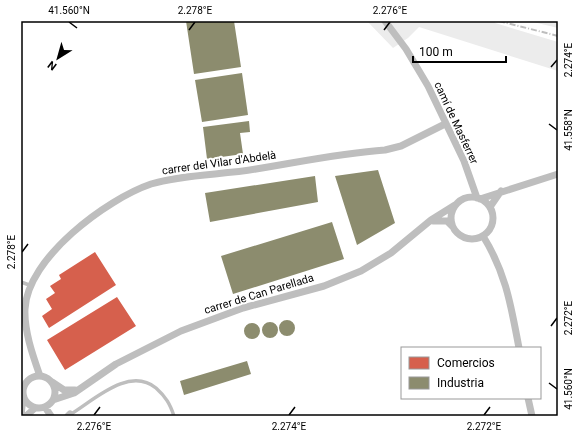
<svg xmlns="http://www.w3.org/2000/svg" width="579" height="437" viewBox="0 0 579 437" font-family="Roboto,sans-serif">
<rect width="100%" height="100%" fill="#fff"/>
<!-- green -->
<path fill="#ececec" d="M367,21h128v2l63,19v29l-139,-44 -11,11 -15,10z
M529,21h29v7z"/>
<!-- shops -->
<path fill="#d6604d" d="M95,252l21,33 -67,43 -7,-12 10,-7 -6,-10 9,-6 -5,-7 11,-7 -2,-4z
M117,297l19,29 -71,44 -18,-30z"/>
<!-- industry -->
<path fill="#8c8c6e" d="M186,21h48l7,46 -47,7z
M242,73l6,42 -46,7 -7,-42z
M249,121l1,11 -10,1 3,21 -36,5 -4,-32z
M378,170l17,53 -38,22 -22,-69z
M315,176l3,26 -108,20 -5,-29z
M332,222l12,37 -111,35 -12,-38z
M279 328a8 8 0 1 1 16 0a8 8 0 1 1-16 0Z
M262 330a8 8 0 1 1 16 0a8 8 0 1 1-16 0Z
M244 331a8 8 0 1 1 16 0a8 8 0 1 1-16 0Z
M247,361l4,13 -67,21 -4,-14z"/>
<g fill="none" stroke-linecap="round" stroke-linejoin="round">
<!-- lane -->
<path stroke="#bebebe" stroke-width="3.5" d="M21,282l11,4
M71,414c23,-14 58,-48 85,-26 10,9 14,16 18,28"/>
<!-- street -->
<path stroke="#bebebe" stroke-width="7" d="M385,21l21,28 22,37 36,75 13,37
M451 218a21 21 0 1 1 42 0a21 21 0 1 1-42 0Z
M480,199l78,-25
M490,207l11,-16
M433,221h14l5,5
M483,236c23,37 28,70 36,112
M40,376c-7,-20 -16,-45 -15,-67 2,-51 82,-110 126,-125 34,-10 71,-9 105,-15 43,-7 86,-16 129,-19l16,-4 44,-22
M23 392a16 16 0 1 1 32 0a16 16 0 1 1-32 0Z
M52,382l12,8h11
M528,398l4,18
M53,400l21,-7 42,-29 65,-33 62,-23 81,-22 37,-15 30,-18 40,-33 24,-15
M45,407l6,9
M21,415l2,-17
M26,416l9,-8
M68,416l2,-2"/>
<!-- rail -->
<path stroke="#bebebe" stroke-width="2" stroke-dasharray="6 2 1 2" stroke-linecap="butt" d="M499,21l59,15"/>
</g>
<!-- ticks -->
<path fill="none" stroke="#000" stroke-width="1.5" d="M69,22l8,6M189,30l6,-8M384,30l6,-8M551,67l6,-7M549,124l8,6M22,252l6,-8M551,326l6,-8M549,383l8,6M94,415l6,-8M289,415l6,-8M484,415l6,-8"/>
<g text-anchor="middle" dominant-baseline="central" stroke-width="4" stroke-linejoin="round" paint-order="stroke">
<!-- street labels -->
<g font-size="11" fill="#000" stroke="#fff">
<text transform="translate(456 123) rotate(65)">camí de Masferrer</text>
<text transform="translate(219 163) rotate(-8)">carrer del Vilar d'Abdelà</text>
<text transform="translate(259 294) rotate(-17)">carrer de Can Parellada</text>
</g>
</g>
<!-- border -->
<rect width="579" height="437" fill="none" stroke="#ffffff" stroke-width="44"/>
<!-- legend -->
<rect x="401" y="347" width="140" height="52" fill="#ffffff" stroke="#999999"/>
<rect x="409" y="357" width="20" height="12" fill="#d6604d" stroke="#999999"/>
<text x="437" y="367" font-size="12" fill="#000000">Comercios</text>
<rect x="409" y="377" width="20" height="12" fill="#8c8c6e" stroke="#999999"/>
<text x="437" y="387" font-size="12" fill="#000000">Industria</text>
<!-- north arrow -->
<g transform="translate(58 58) rotate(217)" stroke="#ffffff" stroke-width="3" paint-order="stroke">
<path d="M0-3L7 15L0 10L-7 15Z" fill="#000000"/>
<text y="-6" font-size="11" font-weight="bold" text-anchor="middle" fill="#000000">N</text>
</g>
<!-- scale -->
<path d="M413 56v6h93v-6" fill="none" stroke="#000000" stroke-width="2"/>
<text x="419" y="56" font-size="12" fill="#000000" stroke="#ffffff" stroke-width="3" paint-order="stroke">100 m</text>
<rect x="22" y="22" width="535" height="393" fill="none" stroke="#000" stroke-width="1.5"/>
<g font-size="10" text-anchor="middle" fill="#000">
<text x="69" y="14">41.560°N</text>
<text x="195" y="14">2.278°E</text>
<text x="390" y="14">2.276°E</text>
<text transform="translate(568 60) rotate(-90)" y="4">2.274°E</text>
<text transform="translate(568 130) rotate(-90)" y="4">41.558°N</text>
<text transform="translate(11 252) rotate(-90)" y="4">2.278°E</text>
<text transform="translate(568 318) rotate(-90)" y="4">2.272°E</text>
<text transform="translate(568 389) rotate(-90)" y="4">41.560°N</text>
<text x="94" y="430">2.276°E</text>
<text x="289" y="430">2.274°E</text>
<text x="484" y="430">2.272°E</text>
</g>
</svg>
